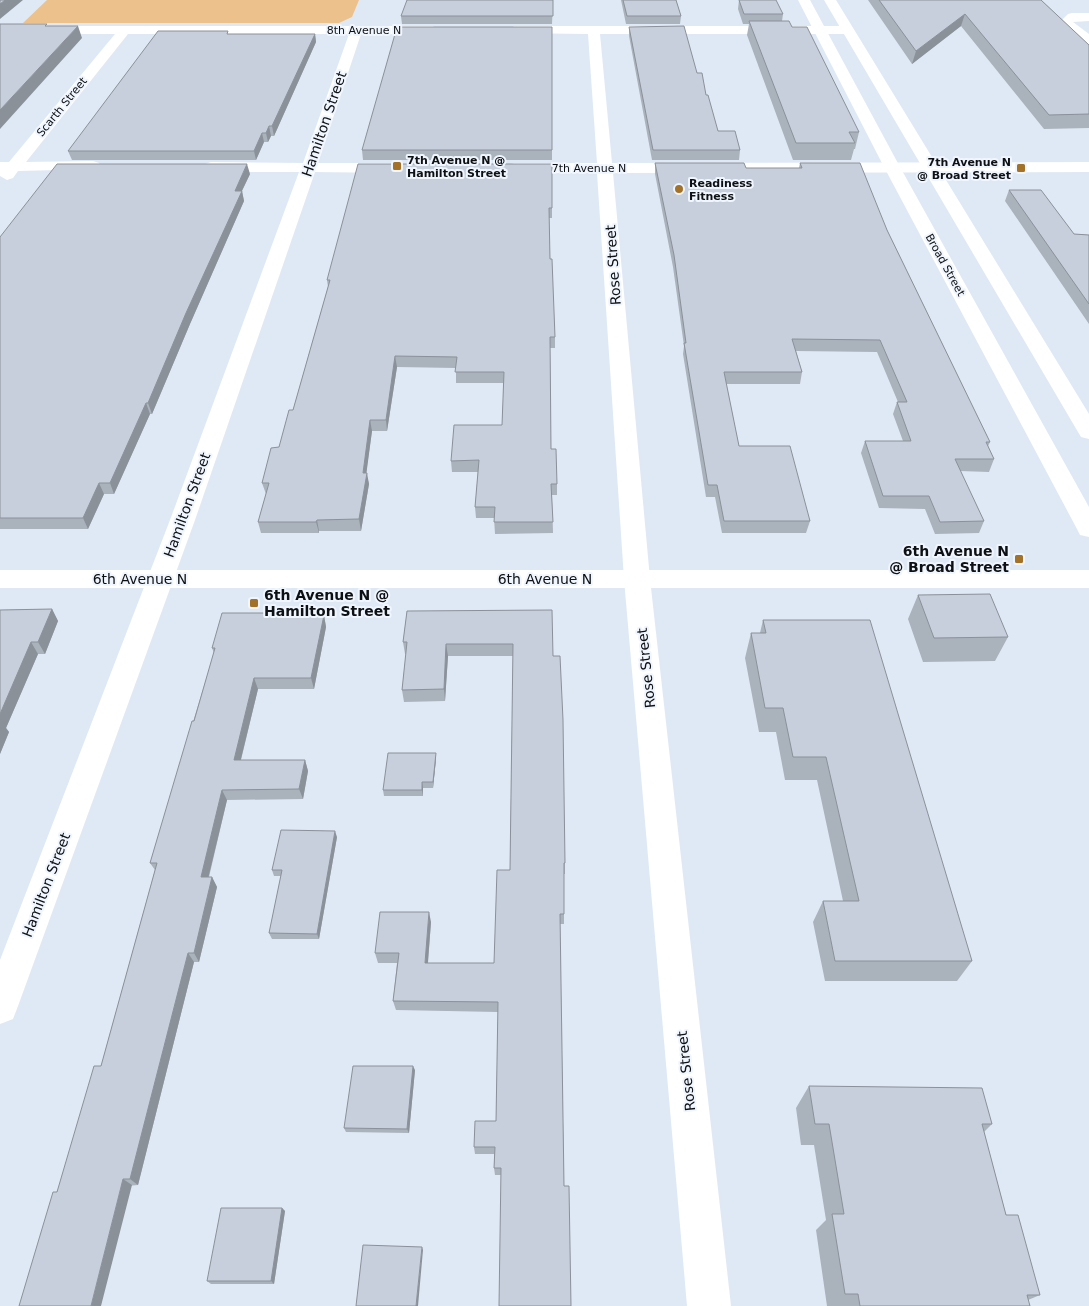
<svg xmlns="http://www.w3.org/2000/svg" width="1089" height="1306" viewBox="0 0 1089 1306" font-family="'DejaVu Sans',sans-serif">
<rect width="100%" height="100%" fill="#dfe9f5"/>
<!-- green -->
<path fill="#ecc18b" d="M47,0h312l-7,17 -13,6h-316z"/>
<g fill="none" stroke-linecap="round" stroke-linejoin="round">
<!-- street -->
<path fill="#fff" fill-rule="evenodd" d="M1072,13h17v8l-16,1 16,12v10l-4,-1 -25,-21 8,-8z
M0,26h433l6,4 -6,4h-72l-43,129h75l6,2 2,3 -2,3 -6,2 -78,-1 -120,348 -177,486 -5,13 -13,5v-64l170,-440 129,-348h-88l-6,-2 -2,-3 2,-3 6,-2 92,1 46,-129h-221l-102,128 67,-1 6,2 2,3 -2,3 -81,2 -5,7 -6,2 -7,-4v-14h9l106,-128h-115z
M514,26h334l6,4 -6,4h-248l12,129 477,-1v10l-476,1 37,406 81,727h-44l-63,-727 -27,-406h-83l-6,-2 -2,-3 2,-3 6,-2h83l-9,-129 -78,-1 -2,-3z"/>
<!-- secondary -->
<path fill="#fff" fill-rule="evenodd" d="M798,0h12l90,167 189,340v30l-9,-2 -3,-6 -193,-362z
M824,0h12l253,414v25l-8,-2 -3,-5z
M0,570h1089v18h-1089z"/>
</g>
<!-- wall -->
<path fill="#aab2bc" d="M553,0l-1,24h-150l-1,-8z
M621,0h55l5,16 -1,8h-54z
M739,0l44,14 -1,7 10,6 67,105 -4,17h-1l-3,11h-58l-46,-125 2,-11h-6l-5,-15z
M868,0h173l48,45v83l-45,1 -83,-103 -49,38z
M552,27v133h-189l-1,-10z
M629,27l77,68 12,36 22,19 -1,10h-87l-23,-124z
M229,34h86l1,8 -42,94h-3l-3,6h-4l-8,18h-184l-4,-9z
M655,163l91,5h53l1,-5 87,67 103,212 -2,4 6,13 -5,13 -29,-1 24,50 -5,12 -44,1 -10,-25 -46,-1 -18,-55 4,-12h38l-10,-27 4,-12h1l-21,-50 -81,-1 6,21 -2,12h-74l13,62 71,75 -4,12h-84l-7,-36h-9l-23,-143 1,-8 -11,-79 -18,-93z
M552,164v54h-3l1,41 5,78v11h-5l1,101 6,35v11h-5l1,38 -58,1 -1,-16h-18l-1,-11 3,-35h-26l-1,-11 51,-36 2,-42h-48v-15l-59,-1 -10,64h-15l-6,42 3,11 -8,47h-42v2h-58l-3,-11 8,-28 -4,-11 17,-36 14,-37 35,-123 -1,-7z
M250,174l-8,17 2,10 -54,123 -38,90h-2l-36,80h-10l-16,35h-88v-292z
M1009,190l65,44 15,1v89l-84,-123z
M918,595l90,42 -13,24 -72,1 -15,-43z
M52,609l6,12 -13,33h-7l-32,74 3,4 -9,22v-144z
M407,611l146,45 12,207v11h-1v50h-4l4,262 7,120 -70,-131h-6l-1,-7v-14h-19l-1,-7 22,-26 2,-109 -102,-2 -3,-9 4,-38h-19l-3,-10 56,-31 -3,41h66l16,-93 3,-214h-65l-3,45 -41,1 -2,-12 4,-36h-1l-2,-12z
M288,615h36l2,12 -12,62h-56l-17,71h64l3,11 -5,28 -76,1 -18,77h3l5,10 -18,75h-5l-56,223 -81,7 44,-126 54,-196 -5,-7 64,-210 -2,-5z
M763,620l209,341 -15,20h-132l-12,-59 10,-21h20l-26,-121h-32l-9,-48h-17l-14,-74 6,-25h9z
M436,759l-3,29h-10v8h-39l-1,-6z
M337,837l-18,102h-47l-3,-6 12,-57h-7l-2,-6z
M415,1070l-6,63 -63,-1 -2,-4z
M809,1086l183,38 -8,8 22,83 34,80 -12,5 2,6h-203l-11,-76 10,-10 -12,-75h-13l-5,-37z
M282,1208l3,3 -11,73h-63l-4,-3z"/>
<!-- shaded-wall -->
<path fill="#8b9199" d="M5,0h18l-23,19v-15z
M965,14l-4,12 -49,38 4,-13z
M78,26l4,12 -82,91v-19z
M315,34l1,8 -42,94 -2,-10z
M269,126l2,10 -3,6 -2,-9z
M262,133l2,9 -8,18 -2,-9z
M247,164l3,10 -13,27 -2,-10z
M242,191l2,10 -54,123 -38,90 -4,-11 38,-90z
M395,356l2,11 -10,64 -1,-11z
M146,403l4,11 -36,80 -4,-11z
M370,420l2,11 -7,53 -2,-11z
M367,473l2,11 -8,47 -2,-12z
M99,483l5,11 -16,35 -5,-11z
M317,520l2,11v2l-3,-11z
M52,609l6,12 -13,33 -7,-12z
M324,615l2,12 -12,62 -3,-11z
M31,642l7,12 -32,74 3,4 -9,22v-40z
M446,644l2,12 -3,45 -1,-12z
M254,678l4,11 -20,82 -4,-11z
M436,753v6l-3,29v-6z
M305,760l3,11 -5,28 -4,-10z
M422,782l1,6v8l-1,-6z
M222,790l5,10 -21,87 -5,-10z
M335,831l2,6 -18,102 -2,-5z
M212,877l5,10 -18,75 -5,-9z
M429,912l2,10 -4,51 -2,-10z
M188,953l6,9 -56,223 -8,-6z
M413,1066l2,4 -6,63 -2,-4z
M123,1179l9,6 -31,121h-10z
M282,1208l3,3 -11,73 -3,-3z
M422,1247l1,3 -5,56h-2z"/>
<!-- building -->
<path fill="#c6cfdb" stroke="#8b9199" d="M0,0h5l-5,4z
M407,0h146v16h-152z
M623,0h53l5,16h-54z
M739,0h37l7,14h-39z
M879,0h162l48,45v69l-40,1 -84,-101 -49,37z
M749,21h40l3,6h15l52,105h-10l6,11h-59z
M0,24h47l-2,2h33l-78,84z
M684,26l13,47h5l4,22h2l10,36h17l5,19h-87l-24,-123z
M397,27h155v123h-190z
M158,31h70l-1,3h88l-43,92h-3l-3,7h-4l-8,18h-186z
M655,163h89l2,5h56l-2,-5h60l27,67 103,212h-4l8,17h-39l29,62 -44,1 -11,-26h-46l-18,-55h46l-14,-39h10l-27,-62 -88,-1 10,33h-78l15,74h51l20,75h-86l-7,-36h-9l-24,-142h2l-12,-88z
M57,164h190l-12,27h7l-56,122 -38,90h-2l-36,80h-11l-16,35h-83v-281z
M358,164h194v44h-3l1,51h2l3,78h-5l1,112h5l1,35h-6l2,38h-59l1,-15h-20l4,-47 -28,1 3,-36h48l2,-53h-49l2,-15 -62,-1 -9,64h-16l-7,53h4l-8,46 -42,1 -1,2h-58l11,-39h-7l9,-35 8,-1 10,-37h4l37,-130h-3z
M1009,190h32l33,44 15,1v69z
M990,594l18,43 -74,1 -16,-43z
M52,609l-14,33h-7l-31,72v-104z
M552,610l1,46h7l3,64 2,143h-1v51h-4l4,272h5l2,120h-72l2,-138h-7l1,-21h-21l1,-26h21l2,-119 -105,-1 6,-48h-24l5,-41h49l-4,51h69l3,-93h13l3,-226h-67l-2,45 -42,1 5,-48h-4l4,-31z
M222,613h65l-1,2h38l-13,63h-57l-20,82h71l-6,29 -77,1 -21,87h11l-18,76h-6l-58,226h-7l-32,127h-72l34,-114h4l37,-126h7l56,-203h-7l42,-142h2l21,-73h-3z
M763,620h107l102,341h-137l-12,-60h36l-33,-144h-33l-10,-49h-18l-14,-75h15z
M388,753h48l-3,29h-11v8h-39z
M281,830l54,1 -18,103 -48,-1 13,-63h-10z
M353,1066h60l-6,63 -63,-1z
M809,1086l173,2 10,36h-10l24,91h12l22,80h-13l3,11h-170l-2,-12h-13l-13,-80h12l-15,-90h-14z
M221,1208h61l-11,73h-64z
M363,1245l59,2 -6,59h-60z"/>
<!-- markers -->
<g fill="#a37127" stroke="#f0f6fd" stroke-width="2">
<rect x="392" y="161" width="10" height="10" rx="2.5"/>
<rect x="1016" y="163" width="10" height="10" rx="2.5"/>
<circle cx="679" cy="189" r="5"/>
<rect x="1014" y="554" width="10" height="10" rx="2.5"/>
<rect x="249" y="598" width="10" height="10" rx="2.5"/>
</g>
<g text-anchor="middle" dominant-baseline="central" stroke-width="4" stroke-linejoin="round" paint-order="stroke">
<!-- far-street labels -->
<g font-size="11" fill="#0d1014" stroke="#f0f6fd">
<text x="364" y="30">8th Avenue N</text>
<text transform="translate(62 107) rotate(-51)">Scarth Street</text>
<text x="589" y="168">7th Avenue N</text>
<text transform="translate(945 265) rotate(61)">Broad Street</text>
</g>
<!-- far-poi labels -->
<g font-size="11" font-weight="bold" fill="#0d1014" stroke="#f0f6fd" text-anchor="start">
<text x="407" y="160">7th Avenue N @<tspan x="407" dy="13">Hamilton Street</tspan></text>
<text x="1011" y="162" text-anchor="end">7th Avenue N<tspan x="1011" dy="13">@ Broad Street</tspan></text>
<text x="689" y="183">Readiness<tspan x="689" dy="13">Fitness</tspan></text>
</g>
<!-- street labels -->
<g font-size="14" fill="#0d1014" stroke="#f0f6fd">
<text transform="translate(324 124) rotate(-71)">Hamilton Street</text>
<text transform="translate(613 265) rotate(-94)">Rose Street</text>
<text transform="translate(187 505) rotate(-70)">Hamilton Street</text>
<text x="140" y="579">6th Avenue N</text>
<text x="545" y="579">6th Avenue N</text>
<text transform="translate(646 668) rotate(-96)">Rose Street</text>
<text transform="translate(46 885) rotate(-69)">Hamilton Street</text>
<text transform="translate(686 1071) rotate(-96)">Rose Street</text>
</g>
<!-- poi labels -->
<g font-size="14" font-weight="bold" fill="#0d1014" stroke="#f0f6fd" text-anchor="end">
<text x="1009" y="551">6th Avenue N<tspan x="1009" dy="16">@ Broad Street</tspan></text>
<text x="264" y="595" text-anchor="start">6th Avenue N @<tspan x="264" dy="16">Hamilton Street</tspan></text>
</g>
</g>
</svg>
